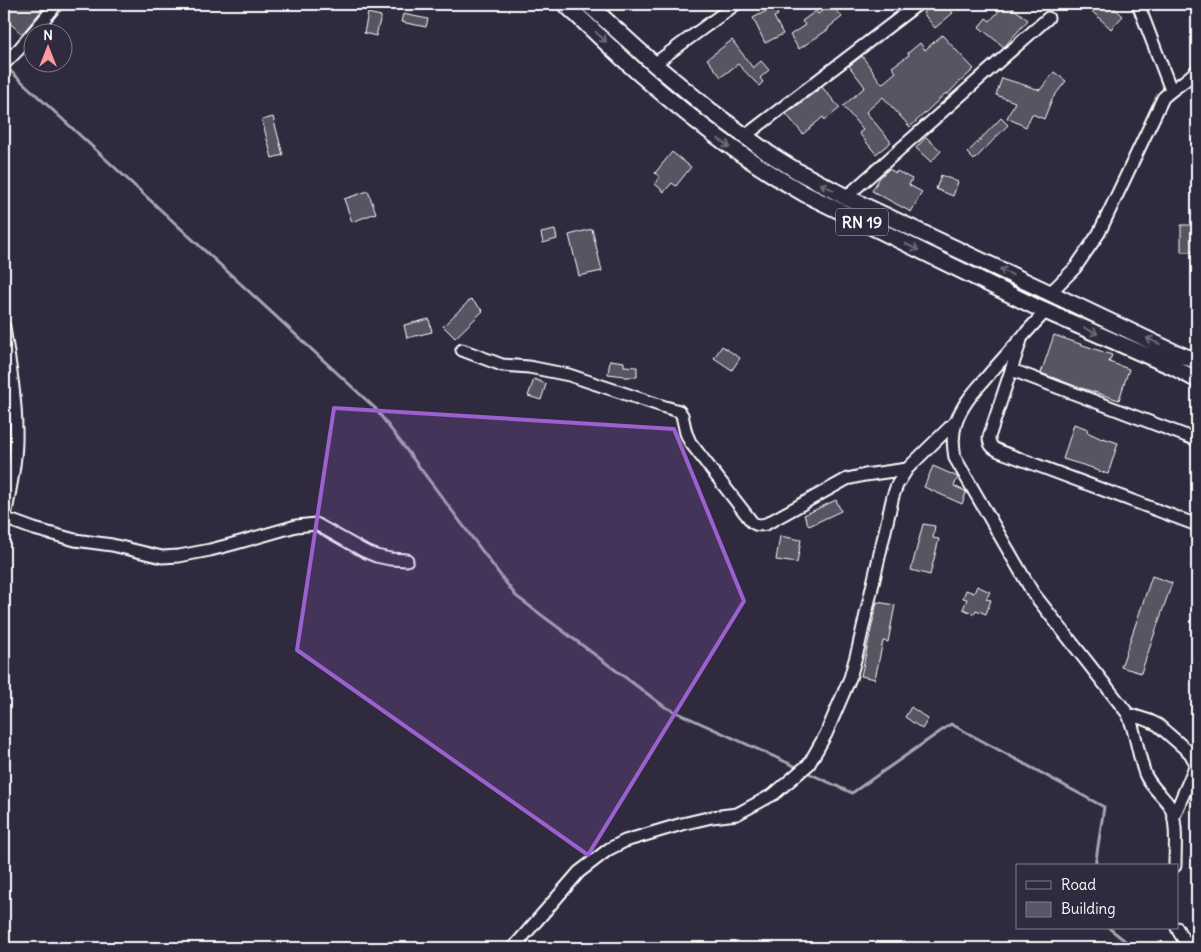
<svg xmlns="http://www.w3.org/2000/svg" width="1201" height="952" viewBox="0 0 1201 952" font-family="Delius,sans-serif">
<rect width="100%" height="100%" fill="#2f2a3d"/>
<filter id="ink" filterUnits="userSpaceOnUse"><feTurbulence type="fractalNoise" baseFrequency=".02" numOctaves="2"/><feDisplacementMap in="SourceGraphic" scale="10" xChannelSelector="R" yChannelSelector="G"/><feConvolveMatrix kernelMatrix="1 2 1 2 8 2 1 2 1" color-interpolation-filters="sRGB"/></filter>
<g filter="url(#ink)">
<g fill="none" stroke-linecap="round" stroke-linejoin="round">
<!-- stream -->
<path stroke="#a7a6ad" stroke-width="3" d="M5,66l370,342 141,188 149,111 134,61
M804,771l48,22 99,-69 153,83 -9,59
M1109,928l25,20"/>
</g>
<!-- building -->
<path fill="#595564" stroke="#fff" d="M4,4h43l-25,30 -18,-16z
M831,4l11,13 -14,11 1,1 -30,20 -9,-14 15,-10 -3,-4 14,-10 2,3z
M934,4h11l8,9 -18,15 -12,-15z
M1005,4h3l20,16 -24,27 -25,-20 7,-9 4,3z
M1084,4h26l13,12 -12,13z
M774,7l4,8 -4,2 9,17 -18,9 -12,-25z
M368,13l13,3 -5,20 -12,-3z
M403,14l25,5 -2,8 -25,-5z
M942,35l32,34 -13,12h-1l-13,14 -1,-2 -36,34 -27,-30 -17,15 25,30 -15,12 -17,-21 4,-3 -20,-24 22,-19 -16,-21 13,-10 20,28 14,-12 -4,-5 17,-12 -1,-2 12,-10 5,7z
M732,40l21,28 8,-7 8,9 -9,8 3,4 -4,4 -21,-22 -17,13 -14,-18z
M1054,72l12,9 -14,18 -8,20 -12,-5 -6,13 -19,-9 8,-16 -19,-7 6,-17 38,12z
M822,87l18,21 -15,12 -2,-3 -20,17 -17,-20z
M273,117l10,38 -11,3 -10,-38z
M1001,118l7,7 -34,35 -7,-7z
M926,137l15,14 -10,11 -15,-14z
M672,152l19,15 -15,19 -4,-3 -8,9 -9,-8 5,-7 -5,-4z
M889,169l7,4 1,-2 15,8 -3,6 13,7 -11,20 -39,-21 8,-14z
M941,175l17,7 -5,14 -17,-7z
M368,191l8,22 -24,9 -8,-23z
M1181,225h16v27h-16z
M592,229l10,42 -23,5 -10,-41z
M555,230l2,9 -14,4 -2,-10z
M471,299l12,12 -28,27 -12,-12z
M429,319l3,13 -25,6 -3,-13z
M1054,335l58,20 -3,7 20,7 -10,31 -44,-14 -34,-13z
M722,346l18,12 -8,12 -18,-12z
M610,360l14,2v4l13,1v10h-13v-1l-16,-2z
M534,379l12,5 -5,16 -13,-4z
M1074,424l14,5 -1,3 15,7 1,-1 15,5 -10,31 -15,-5v-1l-30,-9z
M933,466l25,11 -4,9 11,5 1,2 -4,11 -38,-17z
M836,500l5,11 -32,15 -5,-11z
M923,524l12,2 -2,12 6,1 -9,36 -19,-5z
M780,536l21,4 -4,23 -21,-3z
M1152,576l20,7 -31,90 -20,-6z
M977,586l13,6 -4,7 5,1 -5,14 -10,-4 -2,4 -11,-5 4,-10 -4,-1 3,-8 8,3z
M877,602l18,3 -7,37 -5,-1 -8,38 -14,-3z
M911,707l17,12 -6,10 -17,-12z"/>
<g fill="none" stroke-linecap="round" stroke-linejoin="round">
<defs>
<path id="minor" d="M1138,4l33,86
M4,64l15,-15 38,-45
M654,64l82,-60
M745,136l173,-132
M846,197l202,-179
M1050,293l25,-25 24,-35 64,-135c10,-10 24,-17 34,-28
M1046,311c-19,20 -37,41 -55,61 -13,16 -29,31 -35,51 -4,12 -3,22 -1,35l78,135 95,121c8,19 10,41 17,60 5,12 16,20 24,31 9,14 6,44 6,61
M4,327c5,34 12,69 12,104 1,31 -7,62 -12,92
M1021,340l-32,97c0,9 4,11 10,14l198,74
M462,350l40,15 27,2 40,8 96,32 14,4 3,4 4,18 4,9 62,80c5,4 8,3 14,2l81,-45 18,-4 42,-6
M1012,370l185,70
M4,518l30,11 41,11 37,5 50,12 17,-1 31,-6 23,-6 63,-18 20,-2 48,27 12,5 14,3 17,1
M1128,714l22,7 8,4 32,28 5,9v5l-21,49
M1177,928c5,10 8,16 20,17
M513,948l66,-76 30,-23 16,-8 57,-17 30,-7 25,-3 37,-20 35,-30 17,-30 24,-56 8,-29 35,-153 4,-11 10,-16 49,-48"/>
<path id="major" d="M565,4c25,23 50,48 76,71 51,45 105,86 164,119l233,114 135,59 24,13
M588,4l66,60 57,47 57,42 29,18 49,26 204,96 124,59 23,9"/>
</defs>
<!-- minor casing -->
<use href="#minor" stroke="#fff" stroke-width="15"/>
<!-- major casing -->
<use href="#major" stroke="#fff" stroke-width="19"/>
<!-- minor -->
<use href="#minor" stroke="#2f2a3d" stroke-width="11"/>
<!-- major -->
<use href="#major" stroke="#2f2a3d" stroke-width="15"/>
</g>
<!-- one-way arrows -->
<defs><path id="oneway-shaft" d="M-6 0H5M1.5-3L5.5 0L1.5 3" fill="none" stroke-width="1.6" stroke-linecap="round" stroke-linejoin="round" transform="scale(1.25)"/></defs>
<g stroke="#6d6a77">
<use href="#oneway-shaft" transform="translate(601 37) rotate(44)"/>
<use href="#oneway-shaft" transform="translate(724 143) rotate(37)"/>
<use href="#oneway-shaft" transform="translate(827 187) rotate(-153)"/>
<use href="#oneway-shaft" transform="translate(912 247) rotate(26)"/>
<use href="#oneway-shaft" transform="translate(1006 272) rotate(-155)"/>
<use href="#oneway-shaft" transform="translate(1091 331) rotate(24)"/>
<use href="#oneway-shaft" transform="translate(1153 341) rotate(-155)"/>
</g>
</g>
<!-- marked area -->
<path fill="#9c61cf" fill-opacity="0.2" stroke="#9c61cf" stroke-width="4" stroke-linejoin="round" d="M334,408l340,21 70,172 -156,254 -291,-205z"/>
<g text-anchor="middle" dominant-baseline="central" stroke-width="4" stroke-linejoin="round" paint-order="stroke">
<!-- shield labels -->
<rect fill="#2f2a3d" stroke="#c1bfc5" stroke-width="1" x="836" y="208.5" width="52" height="27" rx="4"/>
<g font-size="16" font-weight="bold" fill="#fff">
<text x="862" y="222">RN 19</text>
</g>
</g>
<!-- margin -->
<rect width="1201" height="952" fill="none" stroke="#2f2a3d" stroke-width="20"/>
<rect x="10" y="10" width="1181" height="932" fill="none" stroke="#fff" stroke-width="2" filter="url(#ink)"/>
<!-- legend -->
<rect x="1016" y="864" width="162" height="65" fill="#2f2a3d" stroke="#827f8b"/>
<rect x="1026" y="881" width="25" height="8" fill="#2f2a3d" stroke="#827f8b"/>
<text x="1061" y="890" font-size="15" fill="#ffffff">Road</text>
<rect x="1026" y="902" width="25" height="15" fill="#595564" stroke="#827f8b"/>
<text x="1061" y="914" font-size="15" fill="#ffffff">Building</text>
<!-- north arrow -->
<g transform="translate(48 48)"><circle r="24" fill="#2f2a3d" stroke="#827f8b"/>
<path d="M0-4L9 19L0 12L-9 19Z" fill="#ff9aa2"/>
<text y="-8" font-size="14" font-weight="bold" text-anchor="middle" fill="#ffffff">N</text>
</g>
</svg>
